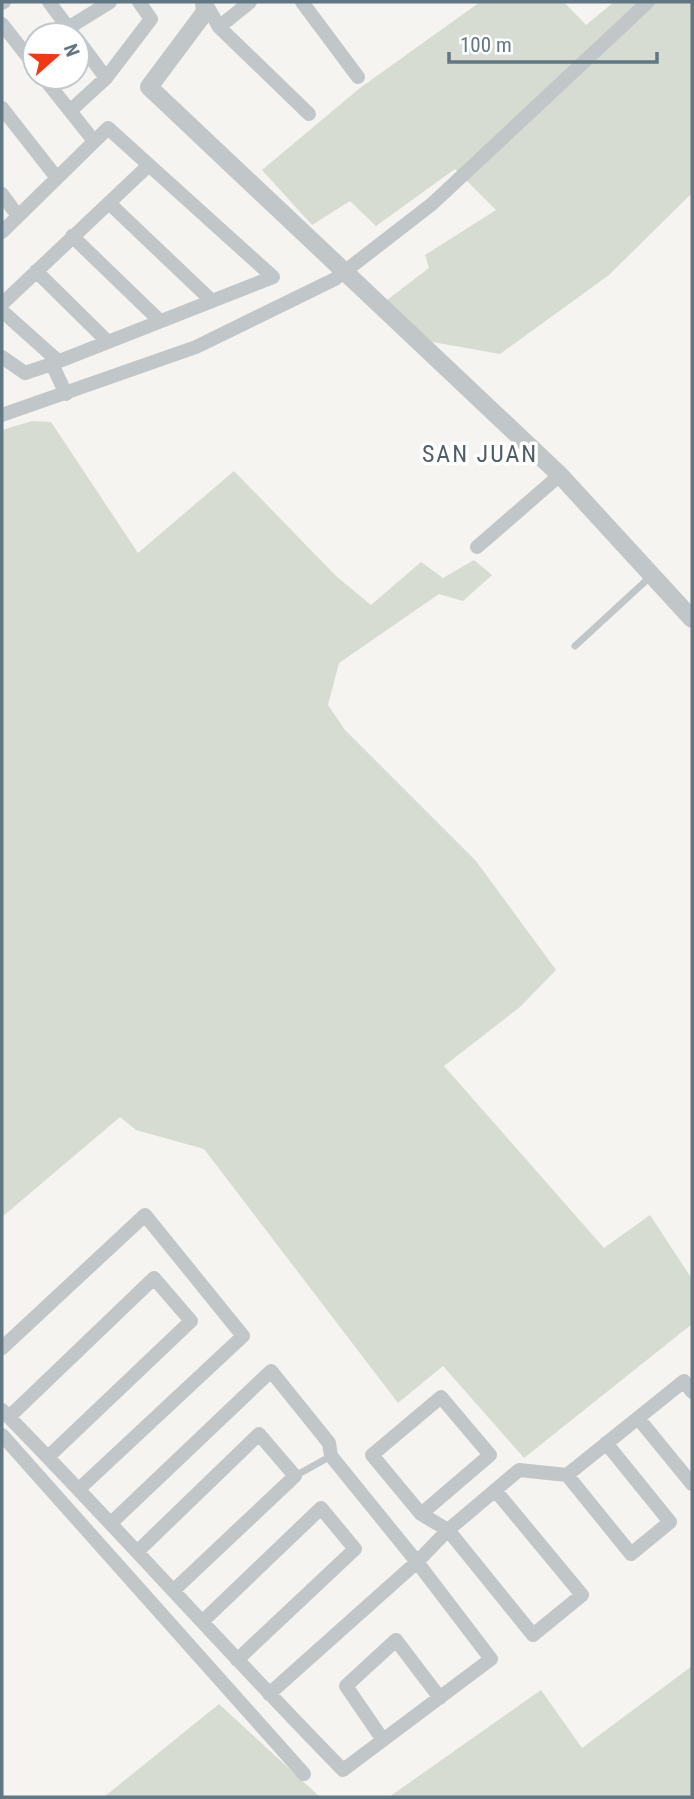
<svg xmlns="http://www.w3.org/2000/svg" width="694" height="1799" viewBox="0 0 694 1799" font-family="'Roboto Condensed',sans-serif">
<rect width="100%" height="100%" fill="#f5f4f0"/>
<!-- green -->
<path fill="#d6dcd1" d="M480,2h84l22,23 28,-23h78v191l-83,82 -109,79 -73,-13 -40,-41 42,-32 -4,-13 71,-45 -41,-41 -79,57 -26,-25 -38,24 -50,-55 98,-82z
M32,421l19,1 87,131 96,-82 102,105 35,29 50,-43 22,16 31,-18 18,15 -29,26 -24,-7 -100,69 -11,42 17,25 131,131 80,109 -36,37 -76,59 160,182 46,-33 42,64v45l-168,134 -81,-92 -45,37 -194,-254 -68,-19 -16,-13 -118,100v-787z
M692,1666v131h-303l152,-107 41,58z
M219,1704l101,93h-216z"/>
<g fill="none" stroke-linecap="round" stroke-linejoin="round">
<!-- service -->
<path stroke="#c1c6c9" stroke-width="7" d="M575,646l75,-69
M295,1476l36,-20"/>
<!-- minor -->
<path stroke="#c1c6c9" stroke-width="14" d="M49,2l24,32
M205,2l14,25 90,87
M302,2l56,75
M2,3l2,-1
M2,24l33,42
M219,27l31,-25
M68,28l42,-26
M77,39l29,39
M43,77l27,34
M2,108l55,70
M94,141l-24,-30 36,-33 45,-59 -12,-17
M2,194l16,22
M109,203l103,98
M2,232l106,-104 165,149 -221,87
M72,236l88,85
M36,271l72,71
M2,304l147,-139
M2,311l56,50
M2,357l23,16 27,-9 14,30
M2,415l194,-68 139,-68 97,-75 216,-202
M477,547l83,-72
M2,1348l143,-133 98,121 -164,153
M2,1410c116,118 225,242 341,360l148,-111 -74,-97 -86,-106 -2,-13 -58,-72 -160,152
M9,1417l145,-139 37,43 -143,136
M638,1418l54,66
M2,1435l302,339
M567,1475l64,79 39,-32 -64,-79
M421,1514l69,-59 -49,-58 -69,58 49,59 27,16 85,105 49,-40 -87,-105
M138,1551l121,-117 36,42 -121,114
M203,1621l118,-113 34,41 -118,111
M269,1694l148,-132 31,-32 71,-60 48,5 117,-94 8,11
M383,1740l-37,-54 50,-46 44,58"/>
<!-- tertiary -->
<path stroke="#c1c6c9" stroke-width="18" d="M204,2l1,10 -56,75 411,388 132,144"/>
</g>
<g text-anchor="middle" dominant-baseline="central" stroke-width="7" stroke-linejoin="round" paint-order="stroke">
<!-- quarter labels -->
<g font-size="24" letter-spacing="2" fill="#4f5f68" stroke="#fff">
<text x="480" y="454">SAN JUAN</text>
</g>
</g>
<!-- border -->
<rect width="694" height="1799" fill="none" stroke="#617784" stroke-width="7"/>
<!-- north arrow -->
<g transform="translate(56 56) rotate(70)"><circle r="33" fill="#ffffff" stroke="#c0c9ce" stroke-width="2"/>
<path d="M0-5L12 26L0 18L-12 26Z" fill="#f13714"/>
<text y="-10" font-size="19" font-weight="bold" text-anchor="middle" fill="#617784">N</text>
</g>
<!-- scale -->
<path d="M449 52v10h208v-10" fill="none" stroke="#617784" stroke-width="3.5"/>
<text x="460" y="52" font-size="21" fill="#617784" stroke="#ffffff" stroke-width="5" paint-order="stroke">100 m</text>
</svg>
